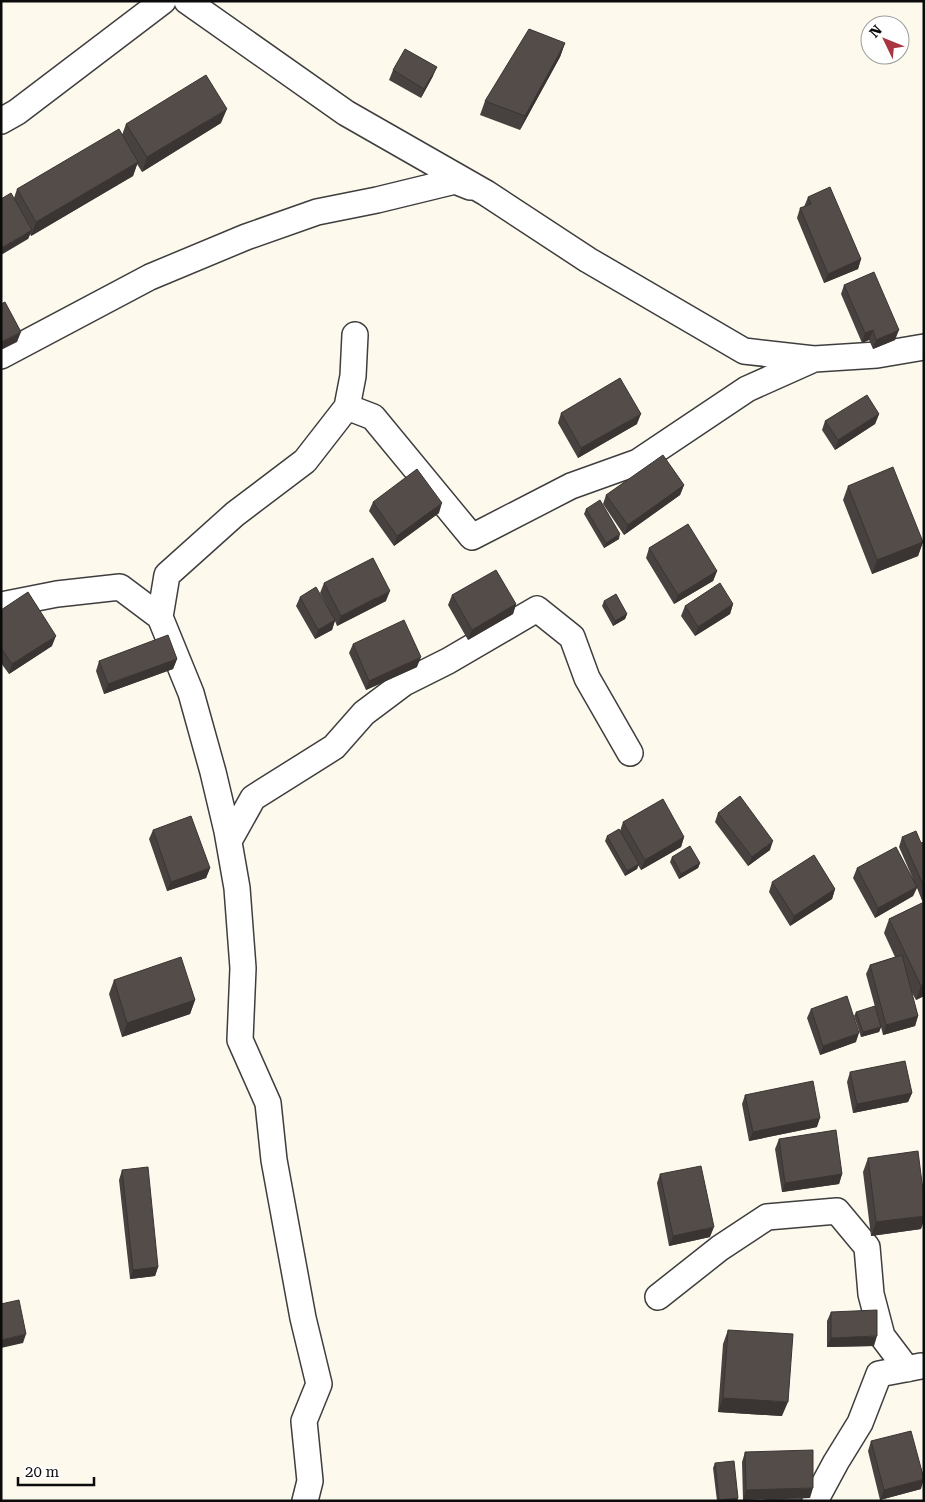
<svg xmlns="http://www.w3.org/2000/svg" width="925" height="1502" viewBox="0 0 925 1502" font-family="'Roboto Serif',serif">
<rect width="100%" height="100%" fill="#fdf9ec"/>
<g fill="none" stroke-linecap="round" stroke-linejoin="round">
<defs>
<path id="street" d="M187,1l159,112 140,80 102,67 156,91 70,8 63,-4 47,-8
M1,121l16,-9 146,-111
M1,356l149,-79 96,-40 71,-25 60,-12 78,-19 15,6
M347,407l26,10 99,120 99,-51 67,-24 109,-73 67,-30
M1,605l56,-11 63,-7 40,30 31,76 22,79 14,59 10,57 6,80 -3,72 28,63 6,57 29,158 16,66 -15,37 6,60 -5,20
M160,617l7,-42 68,-61 70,-53 42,-54 6,-31 2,-41
M229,841l24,-43 81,-51 30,-34 40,-30 44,-22 89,-52 35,28 15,41 43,75
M658,1297l62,-49 47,-31 70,-6 30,36 4,47 11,42 25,33
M815,1501l21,-39 24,-39 19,-49 42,-8"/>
</defs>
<!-- street casing -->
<use href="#street" stroke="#3e3e3e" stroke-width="28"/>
<!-- street -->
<use href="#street" stroke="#fff" stroke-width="25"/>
</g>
<!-- wall -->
<path fill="#47413f" d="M565,43l-5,14 -40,73 -40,-15 5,-14z
M393,70l40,6 -12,22 -32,-18z
M221,123l-79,49 -5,-8 -4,12 -102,60 -1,-2 -2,5 -14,-41 3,-9 105,-54 4,-11z
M808,197l53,62 -3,10 -34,14 -27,-65 3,-10 4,-1z
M844,285l51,55 -22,9 -4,-9 -7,3 -21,-49z
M561,413l76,11 -59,34 -20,-35z
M879,414l-4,10 -40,26 -13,-20 3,-9z
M684,485l-4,10 -56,40 -21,-31 3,-9z
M848,486l75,56 -5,14 -46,18 -29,-74z
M373,502l66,11 -45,33 -25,-35z
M586,509l33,30 -15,9 -20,-34z
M649,548l68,23 -4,10 -39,23 -28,-46z
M324,583l62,18 -49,25 -2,-5 -3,9 -17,9 -19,-33 4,-9 27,9 -7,-13z
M452,595l64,9 -3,10 -45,26 -20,-35z
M604,601l23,13 -2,5 -12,7 -11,-20z
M733,604l-3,10 -35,22 -14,-20 4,-10z
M1,610l51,36 -43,28 -8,-11z
M353,644l64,23 -51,23 -17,-37z
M177,659l-4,10 -69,25 -8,-23 3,-10z
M718,813l52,37 -22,16 -33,-44z
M623,822l61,15 -3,10 -40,23 -3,-5 -1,4 -12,7 -20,-35 2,-5 13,-5z
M153,830l57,38 -4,10 -39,13 -18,-52z
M902,837l19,6 3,-1v154l-8,4 -5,-9 7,25 -3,10 -32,9 -2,-8 -2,5 -18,5 -7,-21 2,-4 21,2 -11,-40 4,-9 25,-8 -11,-24 5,-14 34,-16 -6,-15 -4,8 -38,22 -22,-40 4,-10 56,11 -14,-32z
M672,857l28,6 -2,5 -19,11 -9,-17z
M772,882l63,7 -3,10 -42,27 -21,-34z
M114,980l81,20 -5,14 -68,23 -13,-43z
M811,1009l45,33 -36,13 -13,-37z
M850,1072l62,21 -4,9 -55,11 -6,-31z
M745,1095l72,32 -68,14 -7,-37z
M779,1139l63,35 -3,10 -57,8 -7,-43z
M868,1158l53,71 -50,7 -8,-64z
M122,1170l36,97 -3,9 -25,3 -11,-99z
M660,1174l50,63 -41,9 -12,-63z
M831,1312l43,34 -47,1v-26z
M728,1330l54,86 -64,-4 5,-68z
M871,1441l50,48 -41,11 -12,-49z
M745,1452l65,46 -67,2 -1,-38z
M715,1463l23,35 -1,3h-20l-4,-33z"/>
<!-- shaded-wall -->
<path fill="#3a3533" d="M565,43l-5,14 -40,73 5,-14z
M437,67l-4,9 -12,22 3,-9z
M227,109l-6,14 -79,49 5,-15z
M138,162l-5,14 -102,60 5,-14z
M32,230l-4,9 -27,16v-7z
M861,259l-3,10 -34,14 4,-9z
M873,330l-4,10 -7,3 3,-10z
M899,330l-4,10 -22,9 3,-9z
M21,332l-4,10 -16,8v-8z
M641,414l-4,10 -59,34 3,-10z
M879,414l-4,10 -40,26 3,-10z
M684,485l-4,10 -56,40 4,-10z
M442,503l-3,10 -45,33 3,-10z
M620,534l-1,5 -15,9 2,-5z
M923,542l-5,14 -46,18 5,-14z
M717,571l-4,10 -39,23 4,-9z
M390,591l-4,10 -49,25 4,-10z
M516,604l-3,10 -45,26 4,-10z
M733,604l-3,10 -35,22 3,-9z
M627,614l-2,5 -12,7 2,-5z
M335,620l-3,10 -17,9 3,-9z
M56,636l-4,10 -43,28 3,-10z
M421,657l-4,10 -51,23 3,-9z
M177,659l-4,10 -69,25 4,-10z
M684,837l-3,10 -40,23 4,-10z
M773,841l-3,9 -22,16 4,-9z
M700,863l-2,5 -19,11 2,-5z
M639,864l-2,5 -12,7 2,-5z
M210,868l-4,10 -39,13 4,-9z
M917,887l-4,9 -38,22 3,-10z
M835,889l-3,10 -42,27 4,-10z
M924,984v12l-8,4 5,-14z
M195,1000l-5,14 -68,23 5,-14z
M918,1016l-3,10 -32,9 3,-10z
M881,1027l-2,5 -18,5 2,-5z
M859,1033l-3,9 -36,13 3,-9z
M912,1093l-4,9 -55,11 4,-9z
M820,1118l-3,9 -68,14 4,-9z
M842,1174l-3,10 -57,8 3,-9z
M924,1216v5l-3,8 -50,7 5,-14z
M714,1227l-4,10 -41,9 4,-10z
M158,1267l-3,9 -25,3 3,-9z
M26,1334l-3,9 -22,5v-8z
M877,1336l-3,10 -47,1 4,-9z
M723,1398l65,4 -6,14 -64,-4z
M924,1479l-3,10 -41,11 4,-10z
M813,1488l-3,10 -67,2 3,-10z
M738,1498l-1,3h-18v-1z"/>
<!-- building -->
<path fill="#534c49" stroke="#3a3533" d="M529,29l36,14 -40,73 -40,-15z
M405,49l32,18 -13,22 -31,-19z
M206,75l21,34 -80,48 -21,-33z
M119,129l19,33 -102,60 -19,-33z
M830,187l31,72 -33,15 -28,-66 11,-4 -3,-7z
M11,193l21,37 -31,18v-49z
M874,272l25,58 -23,10 -3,-10 -8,3 -21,-48z
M5,302l16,30 -20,10v-38z
M620,378l21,36 -60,34 -20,-35z
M867,395l12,19 -41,26 -13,-19z
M663,455l21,30 -56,40 -22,-30z
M893,467l30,75 -46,18 -29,-74z
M417,469l25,34 -45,33 -24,-34z
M600,500l20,34 -14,9 -20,-34z
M688,524l29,47 -39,24 -29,-47z
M373,558l17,33 -49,25 -17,-33z
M496,570l20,34 -44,26 -20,-35z
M720,583l13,21 -35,23 -13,-21z
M316,587l19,33 -17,10 -18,-33z
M28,592l28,44 -44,28 -11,-16v-38z
M616,594l11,20 -12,7 -11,-20z
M404,620l17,37 -52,24 -16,-37z
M168,635l9,24 -69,25 -9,-23z
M740,796l33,45 -21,16 -34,-44z
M663,799l21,38 -39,23 -22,-38z
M191,816l19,52 -39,14 -18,-52z
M619,829l20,35 -12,7 -20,-35z
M916,831l5,12 3,-1v45l-22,-50z
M690,846l10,17 -19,11 -9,-17z
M896,847l21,40 -39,21 -21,-40z
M814,855l21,34 -41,27 -22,-34z
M924,902v82l-3,2 -32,-67z
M902,955l16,61 -32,9 -16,-60z
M181,957l14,43 -68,23 -13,-43z
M847,996l12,37 -36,13 -12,-37z
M875,1006l6,21 -18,5 -7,-20z
M905,1061l7,32 -55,11 -7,-32z
M813,1081l7,37 -67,14 -8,-37z
M836,1130l6,44 -57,9 -6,-44z
M918,1151l6,48v17l-48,6 -8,-64z
M701,1166l13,61 -41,9 -13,-62z
M148,1167l10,100 -25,3 -11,-100z
M19,1300l7,34 -25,6v-36z
M877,1310v26l-46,2v-26z
M728,1330l65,4 -5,68 -65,-4z
M911,1431l13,48 -40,11 -13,-49z
M813,1450v38l-67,2 -1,-38z
M734,1461l4,37 -19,2 -4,-37z
M801,1497l1,4h-50z"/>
<!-- border -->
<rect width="925" height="1502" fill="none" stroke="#0b0b0b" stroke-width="5"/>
<!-- north arrow -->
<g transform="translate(885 40) rotate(313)"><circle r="24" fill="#ffffff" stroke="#9d9d9d"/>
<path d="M0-4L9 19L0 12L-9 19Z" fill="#a93541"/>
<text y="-8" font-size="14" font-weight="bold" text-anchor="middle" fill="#0b0b0b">N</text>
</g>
<!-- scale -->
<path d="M18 1477v8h76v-8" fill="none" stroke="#0b0b0b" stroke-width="2.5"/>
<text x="25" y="1477" font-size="15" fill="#0b0b0b" stroke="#ffffff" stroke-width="4" paint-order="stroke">20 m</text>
</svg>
